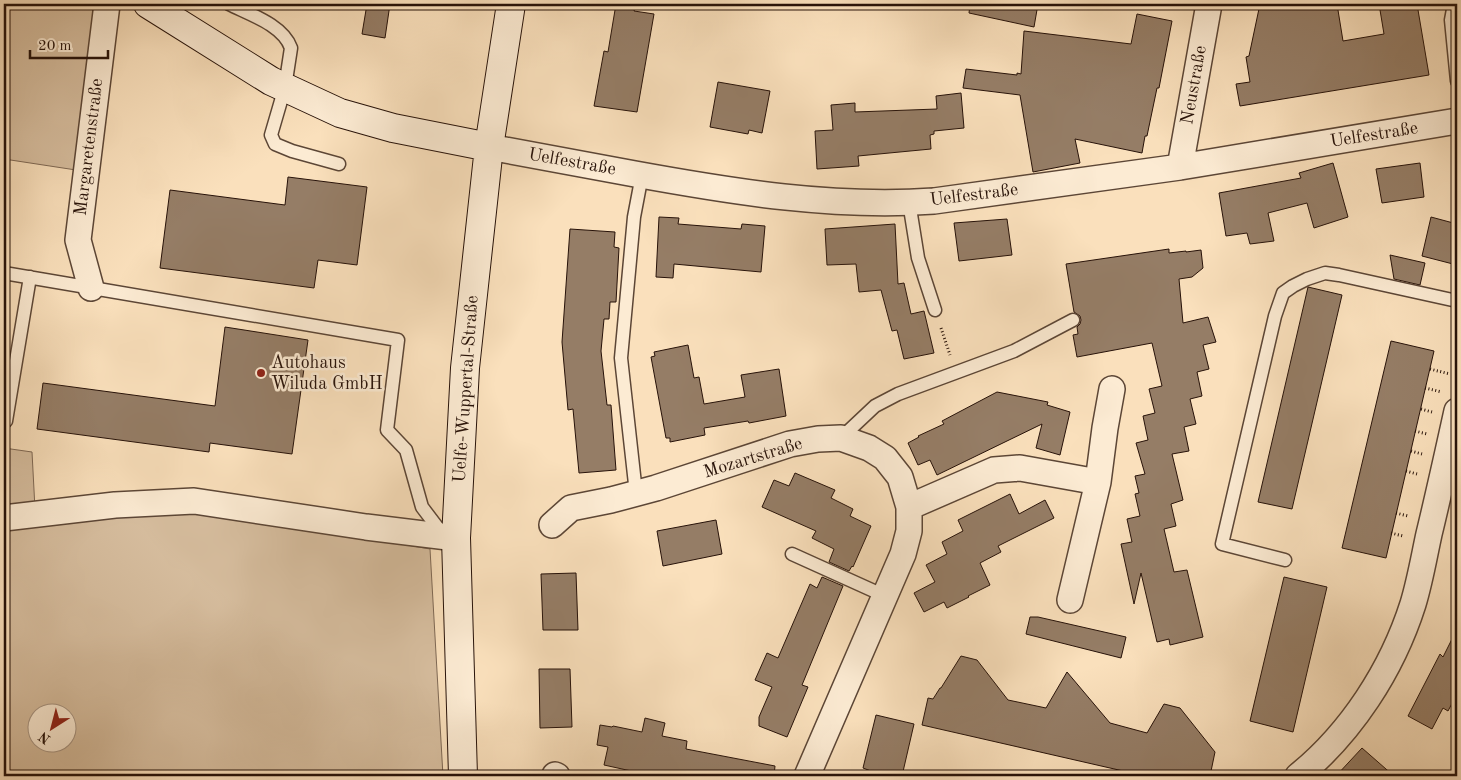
<svg xmlns="http://www.w3.org/2000/svg" width="1461" height="780" viewBox="0 0 1461 780" font-family="'Old Standard TT',serif">
<rect width="100%" height="100%" fill="#fae0bc"/>
<filter id="stains"><feTurbulence type="fractalNoise" baseFrequency=".004" numOctaves="4"/><feColorMatrix values="0 0 0 0 .2 0 0 0 0 .09 0 0 0 0 .02 0 0 0 .5 -.17"/></filter>
<radialGradient id="worn" r=".72"><stop offset=".6" stop-color="#630" stop-opacity="0"/><stop offset="1" stop-color="#630" stop-opacity=".3"/></radialGradient>
<!-- green -->
<path fill="#d6bd9e" stroke="#7e6854" fill-rule="evenodd" d="M4,4h94l-22,166 -72,-11z
M4,448l28,4 3,57 -31,3z
M207,510l223,39 13,227h-439v-251zM38,712h30v30h-30z"/>
<!-- building -->
<path fill="#957d66" stroke="#271209" d="M367,4h23l-5,34 -23,-4z
M616,4h20l-2,7 20,3 -17,98 -43,-6 10,-55 4,1z
M970,4h68l-4,23 -65,-14z
M1260,4h77l6,37 41,-7 -5,-30h38l12,71 -189,31 -4,-22 14,-2 -4,-25 3,-1z
M1137,14l35,7 -13,67h-2l-10,48h-2l-3,17 -67,-14 5,24 -47,9 -13,-77 -57,-7 3,-19 51,6v-2l4,1 3,-43 107,13z
M718,82l52,9 -8,42 -13,-3 -1,4 -38,-7z
M961,93l3,35 -30,3v3l-4,1 1,14 -73,7 1,10 -42,3 -2,-38 18,-1 -2,-25 24,-2v9l82,-3 -1,-13z
M1333,163l15,54 -34,11 -7,-25 -39,10 6,28 -24,3 -3,-11 -21,3 -7,-43 82,-15 -2,-5z
M1420,163l4,34 -42,6 -6,-34z
M288,177l79,10 -10,78 -39,-5 -4,28 -154,-20 10,-78 115,15z
M659,217l20,1 -1,6 63,5 1,-5 23,2 -4,46 -87,-8 -1,14 -17,-1z
M1431,217l26,7v22l-4,18 -31,-8z
M1007,219l5,36 -53,6 -5,-38z
M895,224l3,60 6,-1 7,31 13,-3 10,42 -30,6 -7,-29 -5,1 -11,-41 -22,2 -3,-28 -29,1 -2,-36z
M570,229l45,3 -1,15 5,1 -3,54h-6l-1,17h-5l-3,32 6,54h4l5,65 -37,3 -6,-64 -5,1 -6,-68z
M1169,249v4l17,-2v1l15,-2 2,18 -11,9 -13,2 4,44 25,-6 8,25 -13,3 6,24 -12,3 5,24 -12,3 6,25 -12,3 5,24 -17,3 11,46 -12,4 5,22 -12,3 10,43 13,-2 16,67 -33,8 -1,-6 -12,3 -16,-69 -7,31 -13,-60 11,-2 -5,-23 13,-3 -5,-22 4,-1 -4,-17 10,-2 -9,-31 12,-3 -5,-24 12,-3 -6,-24 13,-3 -10,-43 -75,14 -4,-22 5,-1 -1,-7 3,-3 1,-4 -1,-4 -6,-4 -8,-48z
M1390,255l35,8 -5,22 -26,-6z
M1308,287l34,8 -50,214 -34,-7z
M225,327l83,13 -16,114 -82,-11 -1,9 -172,-23 6,-46 172,23z
M1391,341l43,10 -48,207 -44,-10z
M688,345l6,33 5,-1 5,27 41,-7 -4,-22 38,-6 7,47 -37,7 -1,-2 -44,7 1,7 -35,7v-4h-4l-15,-81 4,-1 -1,-4z
M997,392l51,10 -1,3 23,7 -10,43 -24,-7 6,-24 -105,51 -7,-15 -12,5 -10,-22 11,-6 -1,-1 26,-12 -2,-3z
M795,473l40,17 -4,8 22,11 -3,7 21,10 -18,41 -1,-1 -3,5 -20,-9 5,-13 -22,-11 4,-7 -54,-24 12,-27 15,6z
M1010,494l9,20 26,-14 9,18 -56,28 3,6 -21,11 10,22 -22,11 1,1 -22,11 -3,-6 -20,10 -10,-19 21,-11 -9,-17 21,-11 -5,-12 21,-11 -5,-11z
M716,520l6,34 -59,12 -6,-35z
M576,573l2,57h-35l-2,-56z
M822,577l21,9 -41,99 6,2 -21,50 -28,-11v-9l13,-30 -17,-7 12,-27 11,5 32,-74 7,4z
M1284,577l43,10 -34,145 -43,-11z
M1030,617h8l88,20 -5,21 -95,-24z
M1457,629v65l-9,17 -5,-3 -11,21 -24,-13 32,-62 3,3z
M961,656l16,4 31,40 38,8 21,-36 43,51 37,10 17,-29 16,4 35,44 -5,24h-65l-223,-51 6,-27 5,1 7,-11h1z
M539,669h31l2,58 -32,1z
M876,715l38,9 -12,52h-18l-21,-8z
M645,718l20,5 -3,13 25,5 -1,8 89,17 -1,10h-120l-50,-11 4,-18 -11,-2 3,-20 12,2 1,-1 29,6z
M1362,748l32,28h-58z"/>
<g fill="none" stroke-linecap="round" stroke-linejoin="round">
<defs>
<path id="lane" d="M229,4c20,10 54,21 62,44l-6,39 -14,48 4,9 17,7 47,13
M1454,4l-3,16 6,61
M909,202l9,56 17,52
M4,273l394,67 -11,90 19,20 16,57 22,29
M4,420l2,1 24,-144
M841,438l34,-32 23,-12 116,-43 59,-31
M636,493l-15,-135 13,-141 8,-42
M792,554l93,42
M1285,560l-63,-16 53,-228 8,-23 10,-7 14,-7 18,-6 14,2 118,26"/>
<path id="street" d="M489,147c49,9 98,18 146,27 99,18 198,34 299,27l246,-34 277,-46
M1180,167l29,-163
M91,288l-13,-48 29,-236
M909,507l85,-37 26,-2 78,14
M4,518l111,-13 79,-4 172,26 90,11
M552,525l19,-17 40,-8 45,-12 134,-44 28,-5 23,-1 28,10 16,10 15,19 9,30v24l-6,23 -96,222
M1070,600l28,-118 7,-54 7,-39
M555,775l2,1
M1298,776c53,-43 94,-106 115,-172 7,-23 11,-47 16,-70 10,-41 19,-82 28,-123"/>
<path id="secondary" d="M148,4l123,77 69,32 53,15 96,19
M463,776l-7,-238 9,-170 24,-221 22,-143"/>
</defs>
<!-- lane casing -->
<use href="#lane" stroke="#5c4636" stroke-width="15"/>
<!-- street casing -->
<use href="#street" stroke="#5c4636" stroke-width="28"/>
<!-- secondary casing -->
<use href="#secondary" stroke="#271209" stroke-width="30"/>
<!-- path -->
<path stroke="#271209" stroke-width="3" stroke-dasharray="1 2.5" stroke-linecap="butt" d="M941,328l9,27
M1430,369l20,5
M1425,388l17,4
M1421,409l11,3
M1415,431l12,3
M1411,451l11,3
M1406,471l11,3
M1396,513l12,3
M1391,533l12,3"/>
<!-- lane -->
<use href="#lane" stroke="#fcebd3" stroke-width="12"/>
<!-- street -->
<use href="#street" stroke="#fcebd3" stroke-width="25"/>
<!-- secondary -->
<use href="#secondary" stroke="#fcebd3" stroke-width="28"/>
</g>
<!-- markers -->
<circle fill="#8f2418" stroke="#fcebd3" stroke-width="2" cx="261" cy="373" r="5"/>
<g text-anchor="middle" dominant-baseline="central" stroke-width="5" stroke-linejoin="round" paint-order="stroke">
<!-- street labels -->
<g font-size="18" fill="#271209" stroke="#fcebd3">
<text transform="translate(1194 85) rotate(-80)">Neustraße</text>
<text transform="translate(1374 135) rotate(-9)">Uelfestraße</text>
<text transform="translate(89 147) rotate(-83)">Margaretenstraße</text>
<text transform="translate(572 162) rotate(10)">Uelfestraße</text>
<text transform="translate(974 195) rotate(-7)">Uelfestraße</text>
<text transform="translate(466 389) rotate(-86)">Uelfe-Wuppertal-Straße</text>
<text transform="translate(753 458) rotate(-17)">Mozartstraße</text>
</g>
<!-- poi labels -->
<g font-size="18" fill="#271209" stroke="#fcebd3" text-anchor="start">
<text x="271" y="363">Autohaus<tspan x="271" dy="21">Wiluda GmbH</tspan></text>
</g>
</g>
<!-- margin -->
<rect width="1461" height="780" fill="none" stroke="#fae0bc" stroke-width="20"/>
<rect x="5" y="5" width="1451" height="770" fill="none" stroke="#271209" stroke-width="2.5"/>
<rect x="10" y="10" width="1441" height="760" fill="none" stroke="#271209"/>
<!-- north arrow -->
<g transform="translate(52 728) rotate(216)"><circle r="24" fill="#fcebd3" stroke="#a79482"/>
<path d="M0-4L9 19L0 12L-9 19Z" fill="#8f2418"/>
<text y="-8" font-size="14" font-weight="bold" text-anchor="middle" fill="#271209">N</text>
</g>
<!-- scale -->
<path d="M30 50v8h78v-8" fill="none" stroke="#271209" stroke-width="2.5"/>
<text x="38" y="50" font-size="15" fill="#271209" stroke="#fcebd3" stroke-width="4" paint-order="stroke">20 m</text>
<rect width="100%" height="100%" filter="url(#stains)"/>
<rect width="100%" height="100%" fill="url(#worn)"/>
</svg>
